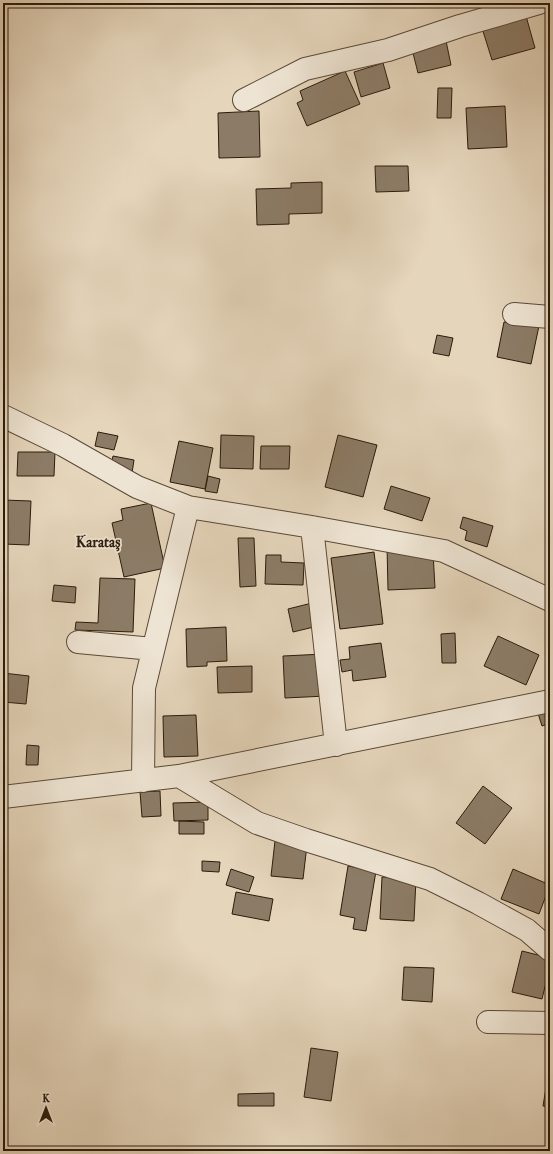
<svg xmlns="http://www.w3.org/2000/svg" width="553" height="1154" viewBox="0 0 553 1154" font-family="'IM FELL Double Pica',serif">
<rect width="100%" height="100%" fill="#e5d5bb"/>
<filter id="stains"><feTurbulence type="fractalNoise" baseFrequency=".005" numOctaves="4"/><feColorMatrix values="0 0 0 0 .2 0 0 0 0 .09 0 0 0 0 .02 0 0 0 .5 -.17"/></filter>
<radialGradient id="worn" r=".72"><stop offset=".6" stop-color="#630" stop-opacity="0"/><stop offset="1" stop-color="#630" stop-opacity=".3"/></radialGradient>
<!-- building -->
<path fill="#8c7c67" stroke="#2c1c0b" d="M526,16l9,32 -43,12 -10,-32z
M445,36l6,29 -33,8 -7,-28z
M383,63l7,25 -29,9 -7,-25z
M345,71l15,33 -53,22 -10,-23 6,-3 -3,-9z
M438,88h14l-1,30h-14z
M505,106l2,41 -39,2 -2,-41z
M259,111l1,46 -41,1 -1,-45z
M375,166h33l1,25 -33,1z
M549,167h1v44h-1z
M322,182v31l-33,1v10l-32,1 -1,-36 35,-1v-5z
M546,269h4v35h-3z
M540,321l-9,43 -34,-7 7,-35 5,1z
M437,335l16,3 -4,18 -16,-3z
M98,432l20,4 -4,14 -19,-4z
M221,435l33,1 -1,33 -33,-1z
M338,435l39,10 -14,52 -38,-10z
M179,441l34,7 -8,41 -35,-7z
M261,446h29l-1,23h-29z
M18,452h37l-1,24h-37z
M113,456l21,4 -2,13 -22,-4z
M208,476l12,3 -3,14 -12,-2z
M391,486l39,12 -8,23 -38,-12z
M3,500l28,1 -2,44 -26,-1z
M151,503l14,65 -41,9 -12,-54 11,-3 -2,-11z
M463,517l30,9 -6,21 -22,-7 2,-9 -7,-3z
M238,538h16l2,48 -16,1z
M387,546l46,6 2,36 -47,2z
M374,552l9,72 -43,5 -9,-71z
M266,555h15v7l23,1 -1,22 -38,-1z
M100,578l35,1 -2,53 -58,-2 1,-8 22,1z
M54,585l22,2 -1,16 -23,-2z
M312,603l6,23 -25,6 -5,-23z
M226,627l1,34 -20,1v4l-20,1 -1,-38z
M455,633l1,30h-14l-1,-29z
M498,636l41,19 -13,30 -42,-19z
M381,643l5,34 -33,4 -1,-11 -10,2 -2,-12 10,-1 -1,-12z
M324,654l2,42 -41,2 -2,-42z
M252,666v26l-34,1 -1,-26z
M3,673l26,3 -3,28 -23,-2z
M550,702v21l-8,3 -6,-19z
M196,715l2,41 -34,1 -1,-41z
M27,745l12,1 -1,19h-12z
M483,786l29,22 -27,36 -29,-21z
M160,791l1,25 -19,1 -2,-25z
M208,802v18l-34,1 -1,-18z
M179,821l25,1v12h-25z
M275,841l32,4 -4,34 -32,-3z
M202,861l18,1 -1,10 -17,-1z
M348,866l28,5 -10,60 -13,-2 2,-11 -15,-3z
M231,869l23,8 -5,15 -23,-7z
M513,869l37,16 -11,29 -38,-15z
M382,877l34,2 -2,42 -34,-2z
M236,892l37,7 -4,22 -37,-7z
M522,951l28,7v8l-8,33 -30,-7z
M404,967l30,1 -2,34 -30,-2z
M311,1048l27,4 -7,49 -27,-4z
M549,1070l1,1v36l-7,-1z
M274,1093v13h-36v-12z"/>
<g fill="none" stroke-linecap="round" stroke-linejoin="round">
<defs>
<path id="minor" d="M244,100l61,-31 83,-19 72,-24 79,-23
M514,314l36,3
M3,416l60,29 74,42 51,20 124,20 132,24 106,49
M312,527l24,218
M78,642l75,7
M179,776l78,47 49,17 124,39 48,24 49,27 23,20
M143,781l1,-93 44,-181
M3,797l176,-21 371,-75
M488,1022l62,1"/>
</defs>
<!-- minor casing -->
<use href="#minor" stroke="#5a4a37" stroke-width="24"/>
<!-- minor -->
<use href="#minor" stroke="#eee4d3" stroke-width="22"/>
</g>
<g text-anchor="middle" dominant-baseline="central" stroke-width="3.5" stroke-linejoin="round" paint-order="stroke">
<!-- quarter labels -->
<g font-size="15" font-weight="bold" fill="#2c1c0b" stroke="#eee4d3">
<text x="98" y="542">Karataş</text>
</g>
</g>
<!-- margin -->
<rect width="553" height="1154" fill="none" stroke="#e5d5bb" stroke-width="16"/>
<rect x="4" y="4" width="545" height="1146" fill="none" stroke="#2c1c0b" stroke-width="2"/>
<rect x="8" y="8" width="537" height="1138" fill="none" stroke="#2c1c0b"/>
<!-- north arrow -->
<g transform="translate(46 1108)" stroke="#eee4d3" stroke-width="3" paint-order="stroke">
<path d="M0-3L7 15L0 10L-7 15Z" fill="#2c1c0b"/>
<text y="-6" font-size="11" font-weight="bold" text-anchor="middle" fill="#2c1c0b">K</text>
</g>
<rect width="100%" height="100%" filter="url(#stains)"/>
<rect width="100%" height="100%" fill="url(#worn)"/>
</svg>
